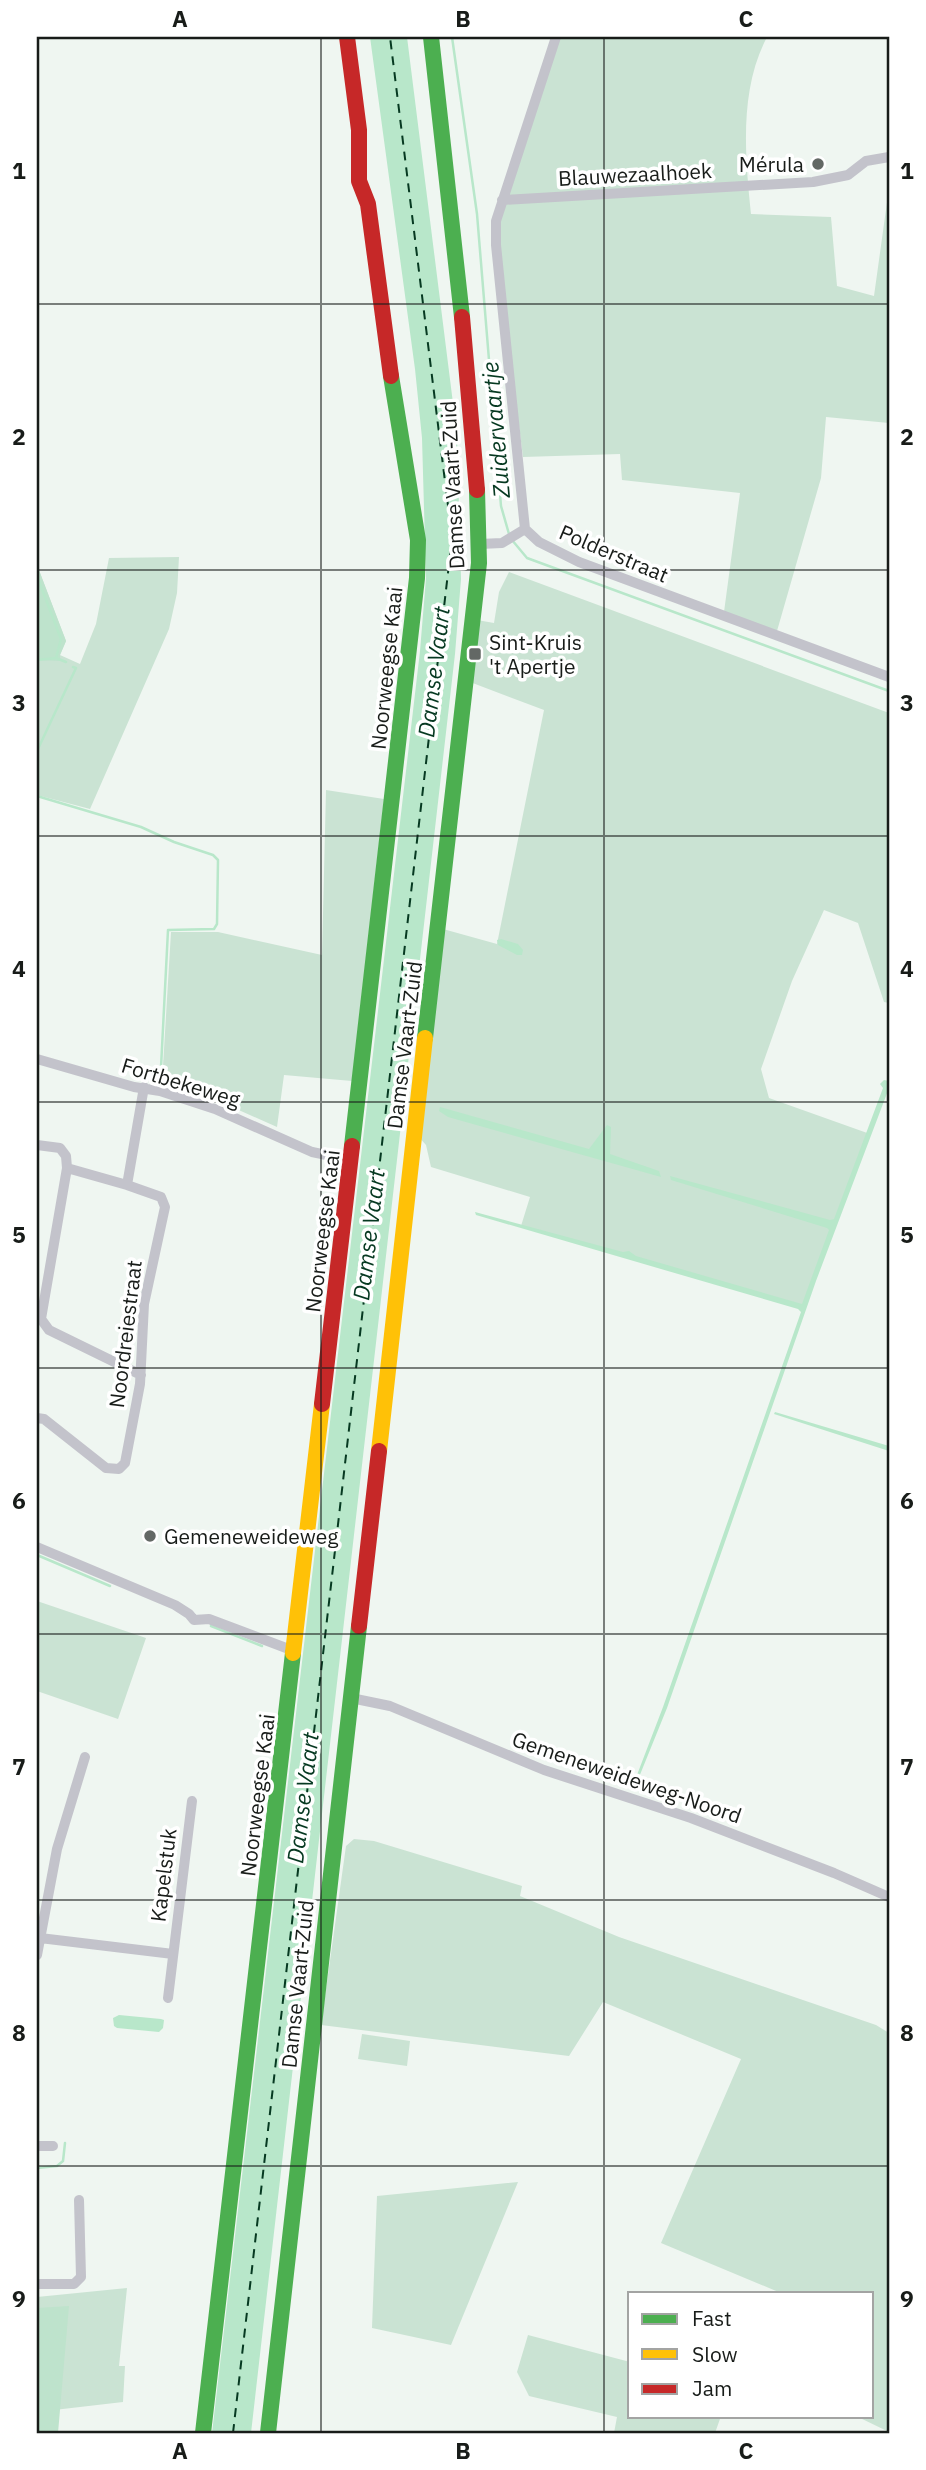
<svg xmlns="http://www.w3.org/2000/svg" width="926" height="2470" viewBox="0 0 926 2470" font-family="'IBM Plex Sans',sans-serif">
<rect width="100%" height="100%" fill="#eff6f1"/>
<!-- green -->
<path fill="#cae3d3" d="M556,37h211c-28,53 -22,119 -16,177l80,3 6,69 37,10 15,-108v235l-63,-6 -5,61 -44,153 -53,-19 16,-119 -118,-13 -2,-26 -97,3 -27,-212v-24z
M179,557l-2,36 -8,36 -79,180 -53,-14v-230l29,76 -6,14 20,9 16,-40 13,-66z
M509,572l380,141v290l-5,-1 -26,-79 -34,-13 -32,71 -31,88 8,29 101,36 -67,174 -282,-82 9,-29 -99,-30 -5,-22 -8,-9 25,-207 54,15 47,-234 -74,-28 7,-62 17,3 5,-31z
M326,790l58,9 -32,282 -68,-6 -7,52 -54,-24 -61,-20 9,-151h47l104,23z
M37,1601l109,37 -28,81 -81,-28z
M354,1839l20,2 148,45 -2,10 99,41 257,88 13,8v399l-33,-16h16v-123h-91l-120,-50 80,-184 -138,-57 -34,54 -248,-31 25,-179z
M362,2034l48,7 -3,25 -49,-7z
M518,2182l-67,163 -79,-17 5,-132z
M127,2288l-8,78h6l-2,36 -86,10v-115z
M528,2335l102,27v54h91l-6,17h-101l3,-16 -88,-21 -12,-24z"/>
<!-- forest -->
<path fill="#bee3cc" d="M37,565l29,76 -6,14v6l-23,-1z
M69,2306l-11,127h-21v-125z"/>
<!-- water -->
<path fill="#b8e7ca" d="M370,37h37l50,398 4,144 -6,75 -204,1779h-39l208,-1782 6,-73 -4,-140 -7,-69z
M501,939l17,5 5,6 -1,5h-5l-19,-10 -1,-5z
M884,1080l5,1v7l-73,193 -149,427 -34,84 -1,-4 31,-81 138,-395 -3,-3 -322,-94 -1,-3 148,40 6,-1 7,5 166,48 27,-74 -2,-2 -156,-48 -1,-4 160,44 4,-1 49,-131 -3,-4z
M440,1107l149,42 18,-24 4,2 -1,27 49,17 2,6 -213,-60 -9,-6z
M775,1412l114,34v5l-115,-37z
M119,2015l42,4 3,1 -1,8 -4,4 -42,-4 -3,-2 -1,-8z"/>
<g fill="none" stroke-linecap="round" stroke-linejoin="round">
<!-- stream -->
<path stroke="#b8e7ca" stroke-width="2.5" d="M452,37l25,177 24,292 8,28
M512,540l15,18 362,133
M37,576l24,63 -5,19 -19,2
M56,658l10,4
M37,751l39,-83 -3,-1
M37,796l104,31 33,15 39,13 5,5 -1,64 -3,5 -46,1 -8,157
M37,1555l73,31
M211,1626l51,20
M37,2168l20,-2 6,-5 2,-18"/>
<!-- ferry -->
<path stroke="#063921" stroke-width="2" stroke-dasharray="9 7" stroke-linecap="butt" d="M233,2433l219,-1895 -62,-501"/>
<!-- street -->
<path stroke="#c3c3cb" stroke-width="10" d="M556,37l-60,184v24l29,284 14,13 40,20 310,115
M502,200l311,-18 35,-7 18,-14 23,-4
M480,544l22,-1 23,-14
M37,1059l97,28 26,4 55,18 97,43 39,8
M37,1145l23,3 6,8 1,12 60,17
M67,1168l-26,151 8,11 92,45
M37,1418l7,1 62,49 13,1 6,-6 15,-79 4,-80 21,-97 -4,-10 -34,-12 17,-98
M37,1547l138,58 14,9 5,6 15,-1 85,32
M351,1698l39,8 154,64 147,48 143,55 55,24
M40,1938l133,16
M37,1955l20,-106 28,-92
M168,1998l24,-197
M37,2146h16
M37,2284h37l7,-7 -2,-77"/>
<!-- fast -->
<path stroke="#4caf50" stroke-width="16" d="M431,37l31,280
M425,1038l54,-475 -2,-73
M352,1146l65,-568 1,-38 -27,-164
M203,2433l90,-780
M268,2433l91,-807"/>
<!-- slow -->
<path stroke="#ffc107" stroke-width="16" d="M379,1451l46,-413
M293,1653l29,-249"/>
<!-- jam -->
<path stroke="#c62828" stroke-width="16" d="M347,37l12,93v51l9,23 23,172
M462,317l15,173
M322,1404l30,-258
M359,1626l20,-175"/>
</g>
<!-- grid -->
<path fill="none" stroke="#181c19" stroke-width="2" stroke-opacity="0.55" d="M321,37v2396M604,37v2396M37,304h852M37,570h852M37,836h852M37,1102h852M37,1368h852M37,1634h852M37,1900h852M37,2166h852"/>
<!-- markers -->
<g fill="#636865" stroke="#fff" stroke-width="2.5">
<circle cx="818" cy="164" r="7"/>
<rect x="468" y="647" width="14" height="14" rx="3.5"/>
<circle cx="150" cy="1536" r="7"/>
</g>
<g text-anchor="middle" dominant-baseline="central" stroke-width="7" stroke-linejoin="round" paint-order="stroke">
<!-- poi labels -->
<g font-size="21" fill="#181c19" stroke="#fff" text-anchor="start">
<text x="804" y="164" text-anchor="end">Mérula</text>
<text x="489" y="642">Sint-Kruis<tspan x="489" dy="24">'t Apertje</tspan></text>
<text x="164" y="1536">Gemeneweideweg</text>
</g>
<!-- street labels -->
<g font-size="21" fill="#181c19" stroke="#fff">
<text transform="translate(635 174) rotate(-3)">Blauwezaalhoek</text>
<text transform="translate(452 485) rotate(-93)">Damse Vaart-Zuid</text>
<text transform="translate(614 553) rotate(23)">Polderstraat</text>
<text transform="translate(386 668) rotate(-84)">Noorweegse Kaai</text>
<text transform="translate(404 1045) rotate(-83)">Damse Vaart-Zuid</text>
<text transform="translate(181 1082) rotate(17)">Fortbekeweg</text>
<text transform="translate(322 1231) rotate(-83)">Noorweegse Kaai</text>
<text transform="translate(125 1334) rotate(-83)">Noordreiestraat</text>
<text transform="translate(627 1777) rotate(19)">Gemeneweideweg-Noord</text>
<text transform="translate(257 1795) rotate(-83)">Noorweegse Kaai</text>
<text transform="translate(163 1875) rotate(-83)">Kapelstuk</text>
<text transform="translate(297 1984) rotate(-84)">Damse Vaart-Zuid</text>
</g>
<!-- water labels -->
<g font-size="23" font-style="italic" fill="#063921" stroke="#fff">
<text transform="translate(495 430) rotate(-95)">Zuidervaartje</text>
<text transform="translate(433 672) rotate(-83)">Damse Vaart</text>
<text transform="translate(368 1235) rotate(-83)">Damse Vaart</text>
<text transform="translate(302 1798) rotate(-83)">Damse Vaart</text>
</g>
</g>
<!-- border -->
<rect width="926" height="2470" fill="none" stroke="#ffffff" stroke-width="77"/>
<!-- legend -->
<rect x="628" y="2292" width="245" height="126" fill="#ffffff" stroke="#a3a4a3" stroke-width="2"/>
<rect x="642" y="2314" width="35" height="10" fill="#4caf50" stroke="#a3a4a3" stroke-width="2"/>
<text x="692" y="2326" font-size="21" fill="#181c19">Fast</text>
<rect x="642" y="2349" width="35" height="10" fill="#ffc107" stroke="#a3a4a3" stroke-width="2"/>
<text x="692" y="2362" font-size="21" fill="#181c19">Slow</text>
<rect x="642" y="2384" width="35" height="10" fill="#c62828" stroke="#a3a4a3" stroke-width="2"/>
<text x="692" y="2396" font-size="21" fill="#181c19">Jam</text>
<rect x="38" y="38" width="850" height="2394" fill="none" stroke="#181c19" stroke-width="2.5"/>
<g font-size="23" text-anchor="middle" font-weight="bold" fill="#181c19">
<text x="180" y="27">A</text>
<text x="463" y="27">B</text>
<text x="746" y="27">C</text>
<text x="19" y="179">1</text>
<text x="907" y="179">1</text>
<text x="19" y="445">2</text>
<text x="907" y="445">2</text>
<text x="19" y="711">3</text>
<text x="907" y="711">3</text>
<text x="19" y="977">4</text>
<text x="907" y="977">4</text>
<text x="19" y="1243">5</text>
<text x="907" y="1243">5</text>
<text x="19" y="1509">6</text>
<text x="907" y="1509">6</text>
<text x="19" y="1775">7</text>
<text x="907" y="1775">7</text>
<text x="19" y="2041">8</text>
<text x="907" y="2041">8</text>
<text x="19" y="2307">9</text>
<text x="907" y="2307">9</text>
<text x="180" y="2459">A</text>
<text x="463" y="2459">B</text>
<text x="746" y="2459">C</text>
</g>
</svg>
